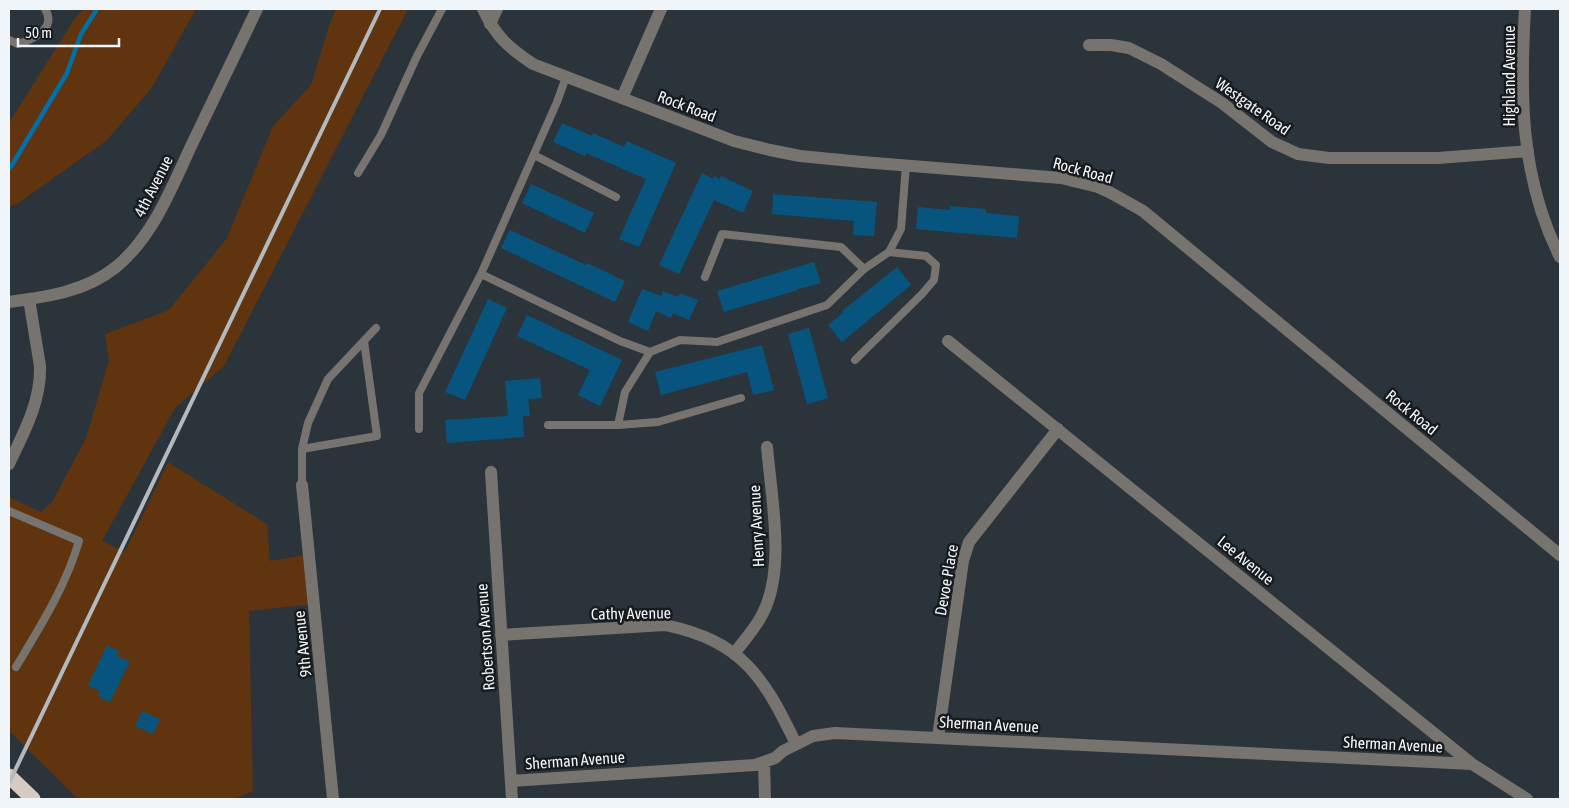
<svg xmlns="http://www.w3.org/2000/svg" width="1569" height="808" viewBox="0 0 1569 808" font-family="'Asap Condensed',sans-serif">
<rect width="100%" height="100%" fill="#2b343b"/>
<!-- green -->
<path fill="#5f340f" d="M84,9h112l-45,80 -45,52 -89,63 -8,2v-83l66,-105z
M336,9h72l-184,357 -49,42 -73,133 23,11 43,-90 99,62 3,37 41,-7 3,50 -65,7 4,180 -19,8h-156l-69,-68v-234l32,15 11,-10 34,-64 23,-78 -4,-26 64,-24 58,-72 46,-112 38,-41 19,-62z"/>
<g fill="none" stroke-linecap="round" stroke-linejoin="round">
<!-- stream -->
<path stroke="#0070a6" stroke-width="4.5" d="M9,169l3,-4 55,-92 14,-39 16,-25"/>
</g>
<!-- building -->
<path fill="#07557f" d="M562,123l30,13 1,-3 31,14 3,-6 49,22 -37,84 -20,-8 27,-60 -60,-26 -1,3 -32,-14z
M702,173l11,6 1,-3 6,3 1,-3 32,15 -10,22 -29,-13 -35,74 -20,-9z
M531,184l63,29 -9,20 -63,-30z
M773,194l104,8 -3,34 -21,-1 1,-14 -82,-7z
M950,206l36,3v4l33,3 -2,22 -101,-9 2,-22 32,3z
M510,230l76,35 1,-2 38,18 -10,21 -114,-54z
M814,262l7,21 -22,6 -1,-1v2l-74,22 -7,-21z
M897,267l14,18 -69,57 -14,-17 15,-12 -1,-2z
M642,289l19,7 2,-5 15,6 2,-4 18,7 -9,20 -16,-7 -2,5 -15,-7 -8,20 -20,-9z
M488,299l19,9 -42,92 -20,-8z
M527,315l95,45 -22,46 -22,-11 12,-25 -73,-34z
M809,328l19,70 -21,6 -19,-70z
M762,345l12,45 -21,5 -6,-23 -86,23 -6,-23z
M540,378l2,20 -14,1 2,17h-7l1,21 -77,6 -2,-23 63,-4 -3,-35z
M107,645l12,6 -2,5 13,5 -20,41 -12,-6 2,-5 -12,-6z
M142,711l18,8 -7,15 -18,-8z"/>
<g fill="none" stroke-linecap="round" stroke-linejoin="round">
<!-- lane -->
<path stroke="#77736f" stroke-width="8" d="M9,40l9,4c16,-5 39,-16 27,-35
M566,77l-9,25 -76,172 139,67 30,11 30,-12 37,2 110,-37 37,-36 25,-17 12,-23 5,-64
M534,155l82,42
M358,173l23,-38 36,-79 25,-47
M705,277l17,-43 119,13 23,22
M855,360l67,-66 12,-14 2,-15 -10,-9 -37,-4
M548,425h70l7,-33 25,-40
M618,425l40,-3 83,-24
M419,429v-36l62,-119
M302,449l75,-13 -13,-95
M302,485v-36l6,-26 20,-44 48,-51
M9,511l70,30c-13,45 -39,86 -63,126"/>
<!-- street -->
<path stroke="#77736f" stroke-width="12" d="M483,9c13,28 25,38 50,55l201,77 36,9 30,6 62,6 199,16 37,9 13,6 32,18 417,344
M1525,9c-5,87 -5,168 35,248
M490,24l7,-15
M1089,45h22l18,3 32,16 61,39 50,39 26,12 31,4h109l90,-7
M622,98l39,-89
M9,302c37,-5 76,-10 107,-35 38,-31 56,-81 77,-125 21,-44 43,-89 64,-133
M948,341l524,423 55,35
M9,464c15,-32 32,-62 31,-98l-11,-67
M491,472l21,327
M302,485l31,314
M501,635l164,-10c77,16 99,52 131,119
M734,654c10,-14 22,-26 29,-41 23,-45 8,-117 4,-166
M938,737l25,-176 6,-19 89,-113
M764,762l1,37
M511,781l244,-16 20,-7 8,-7 30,-15 22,-3 637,31"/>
<!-- highway -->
<path stroke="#d6cbc3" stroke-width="15" d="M9,776l24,23"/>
<!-- rail -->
<path stroke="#b3babf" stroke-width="4" d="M9,783l371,-774"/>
</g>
<g text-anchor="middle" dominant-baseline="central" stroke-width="5" stroke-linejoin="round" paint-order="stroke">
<!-- street labels -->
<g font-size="16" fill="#eff5f9" stroke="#171b1e">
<text transform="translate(1509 76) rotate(-90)">Highland Avenue</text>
<text transform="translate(687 106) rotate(21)">Rock Road</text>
<text transform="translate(1253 106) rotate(35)">Westgate Road</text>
<text transform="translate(1083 170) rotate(15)">Rock Road</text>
<text transform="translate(153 186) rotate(-63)">4th Avenue</text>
<text transform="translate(1412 412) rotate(39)">Rock Road</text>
<text transform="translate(756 526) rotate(-93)">Henry Avenue</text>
<text transform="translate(1246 560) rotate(39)">Lee Avenue</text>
<text transform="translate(946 580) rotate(-80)">Devoe Place</text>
<text transform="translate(631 613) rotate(-1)">Cathy Avenue</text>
<text transform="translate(485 637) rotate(-94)">Robertson Avenue</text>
<text transform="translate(302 644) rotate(-96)">9th Avenue</text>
<text transform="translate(989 724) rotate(3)">Sherman Avenue</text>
<text transform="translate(1393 744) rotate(3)">Sherman Avenue</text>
<text transform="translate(575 760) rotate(-4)">Sherman Avenue</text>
</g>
</g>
<!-- border -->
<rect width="1569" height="808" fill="none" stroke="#eff5f9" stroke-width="20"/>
<!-- scale -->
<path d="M18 38v8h101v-8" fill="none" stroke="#eff5f9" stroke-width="2.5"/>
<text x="25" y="38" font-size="15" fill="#eff5f9" stroke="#171b1e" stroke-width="4" paint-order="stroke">50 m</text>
</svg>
